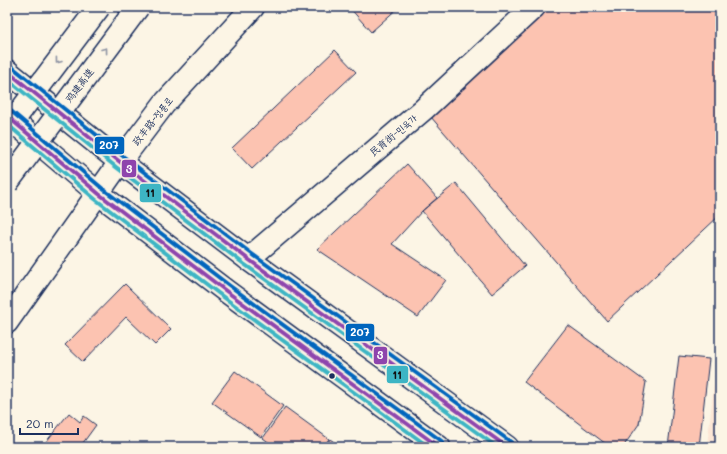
<svg xmlns="http://www.w3.org/2000/svg" width="727" height="454" viewBox="0 0 727 454" font-family="Mali,'LXGW WenKai TC','Poor Story',sans-serif">
<rect width="100%" height="100%" fill="#fcf5e5"/>
<filter id="ink" filterUnits="userSpaceOnUse"><feTurbulence type="fractalNoise" baseFrequency=".025" numOctaves="2"/><feDisplacementMap in="SourceGraphic" scale="8" xChannelSelector="R" yChannelSelector="G"/><feConvolveMatrix kernelMatrix="1 2 1 2 8 2 1 2 1" color-interpolation-filters="sRGB"/></filter>
<g filter="url(#ink)">
<!-- built -->
<path fill="#fce6d5" d="M720,328v119h-13z"/>
<!-- building -->
<path fill="#fcc3b1" stroke="#1b2f5e" d="M349,7h50l-28,25z
M534,7h186v208l-113,106 -183,-212z
M335,50l21,22 -104,97 -20,-21z
M407,164l30,34 -15,13 -30,33 54,36 -28,37 -101,-68z
M456,183l69,83 -33,28 -70,-83z
M125,284l46,45 -16,16 -29,-28 -43,45 -18,-17z
M568,325l78,57 -7,42 -16,23h-13l-86,-65z
M679,356l30,3 -10,88h-31z
M235,371l48,35 -22,31 -49,-35z
M285,407l44,32 -6,8h-48l-12,-9z
M69,413l11,9 4,-6 12,9 -16,22h-8l-1,-1 -2,1h-27z
M330,439l11,8h-16z"/>
<g fill="none" stroke-linecap="round" stroke-linejoin="round">
<defs>
<path id="minor" d="M248,259l176,-150 110,-102
M7,322l113,-160 44,-58 89,-97"/>
<path id="highway" d="M7,71l113,91 128,97 259,188
M7,116l92,78 127,97 213,156"/>
</defs>
<!-- minor casing -->
<use href="#minor" stroke="#1b2f5e" stroke-width="25"/>
<!-- highway casing -->
<use href="#highway" stroke="#1b2f5e" stroke-width="25"/>
<!-- minor -->
<use href="#minor" stroke="#fcf5e5" stroke-width="22"/>
<!-- highway -->
<use href="#highway" stroke="#fcf5e5" stroke-width="22"/>
<defs>
<path id="highway-bridge" d="M7,129l92,-122
M7,183l131,-176"/>
</defs>
<!-- highway-bridge casing -->
<use href="#highway-bridge" stroke="#1b2f5e" stroke-width="25" stroke-linecap="butt"/>
<!-- highway-bridge -->
<use href="#highway-bridge" stroke="#fcf5e5" stroke-width="22"/>
<defs>
<path id="bus-1" d="M7,71l113,91 128,97 259,188
M7,116l92,78 127,97 213,156"/>
<path id="bus-2" d="M7,79l109,88 128,97 253,183
M7,124l88,75 127,97 207,151"/>
<path id="bus-3" d="M11,66l113,91 128,97 259,188
M11,111l92,78 127,97 213,156"/>
</defs>
<!-- bus-1 casing -->
<use href="#bus-1" stroke="#fcf5e5" stroke-width="7"/>
<!-- bus-2 casing -->
<use href="#bus-2" stroke="#fcf5e5" stroke-width="7"/>
<!-- bus-3 casing -->
<use href="#bus-3" stroke="#fcf5e5" stroke-width="7"/>
<!-- bus-1 -->
<use href="#bus-1" stroke="#8e44ad" stroke-width="4"/>
<!-- bus-2 -->
<use href="#bus-2" stroke="#3db5c4" stroke-width="4"/>
<!-- bus-3 -->
<use href="#bus-3" stroke="#0065bd" stroke-width="4"/>
</g>
<!-- one-way arrows -->
<defs><path id="oneway-chevron" d="M-2-3.5L2.5 0L-2 3.5" fill="none" stroke-width="1.6" stroke-linecap="round" stroke-linejoin="round"/></defs>
<g stroke="#8c92a2">
<use href="#oneway-chevron" transform="translate(105 50) rotate(-53)"/>
<use href="#oneway-chevron" transform="translate(58 61) rotate(127)"/>
</g>
</g>
<!-- markers -->
<circle fill="#1b2f5e" stroke="#fcf5e5" stroke-width="1.5" cx="332" cy="376" r="3.5"/>
<g text-anchor="middle" dominant-baseline="central" stroke-width="4" stroke-linejoin="round" paint-order="stroke">
<!-- street labels -->
<g font-size="10" fill="#1b2f5e" stroke="#fcf5e5">
<text transform="translate(79 85) rotate(-53)">鸡建高速</text>
<text transform="translate(152 121) rotate(-52)">政丰路-정풍로</text>
<text transform="translate(393 135) rotate(-40)">民育街-민육가</text>
</g>
</g>
<g stroke="#fcf5e5" stroke-width="1.5">
<rect x="94" y="136" width="31" height="19" rx="4" fill="#0065bd"/>
<rect x="121" y="159" width="16" height="19" rx="4" fill="#8e44ad"/>
<rect x="139" y="183" width="23" height="20" rx="4" fill="#3db5c4"/>
<rect x="345" y="323" width="30" height="19" rx="4" fill="#0065bd"/>
<rect x="373" y="346" width="15" height="19" rx="4" fill="#8e44ad"/>
<rect x="386" y="365" width="23" height="19" rx="4" fill="#3db5c4"/>
</g>
<g font-size="11" text-anchor="middle" font-weight="bold" fill="#fff">
<text x="109" y="149">207</text>
<text x="129" y="173">3</text>
<text x="360" y="336">207</text>
<text x="380" y="359">3</text>
</g>
<g font-size="11" text-anchor="middle" font-weight="bold" fill="#111">
<text x="150" y="197">11</text>
<text x="397" y="379">11</text>
</g>
<!-- margin -->
<rect width="727" height="454" fill="none" stroke="#fcf5e5" stroke-width="24"/>
<rect x="12" y="12" width="703" height="430" fill="none" stroke="#1b2f5e" stroke-width="1.5" filter="url(#ink)"/>
<!-- scale -->
<path d="M20 428v6h58v-6" fill="none" stroke="#1b2f5e" stroke-width="2"/>
<text x="26" y="428" font-size="12" fill="#1b2f5e" stroke="#fcf5e5" stroke-width="3" paint-order="stroke">20 m</text>
</svg>
